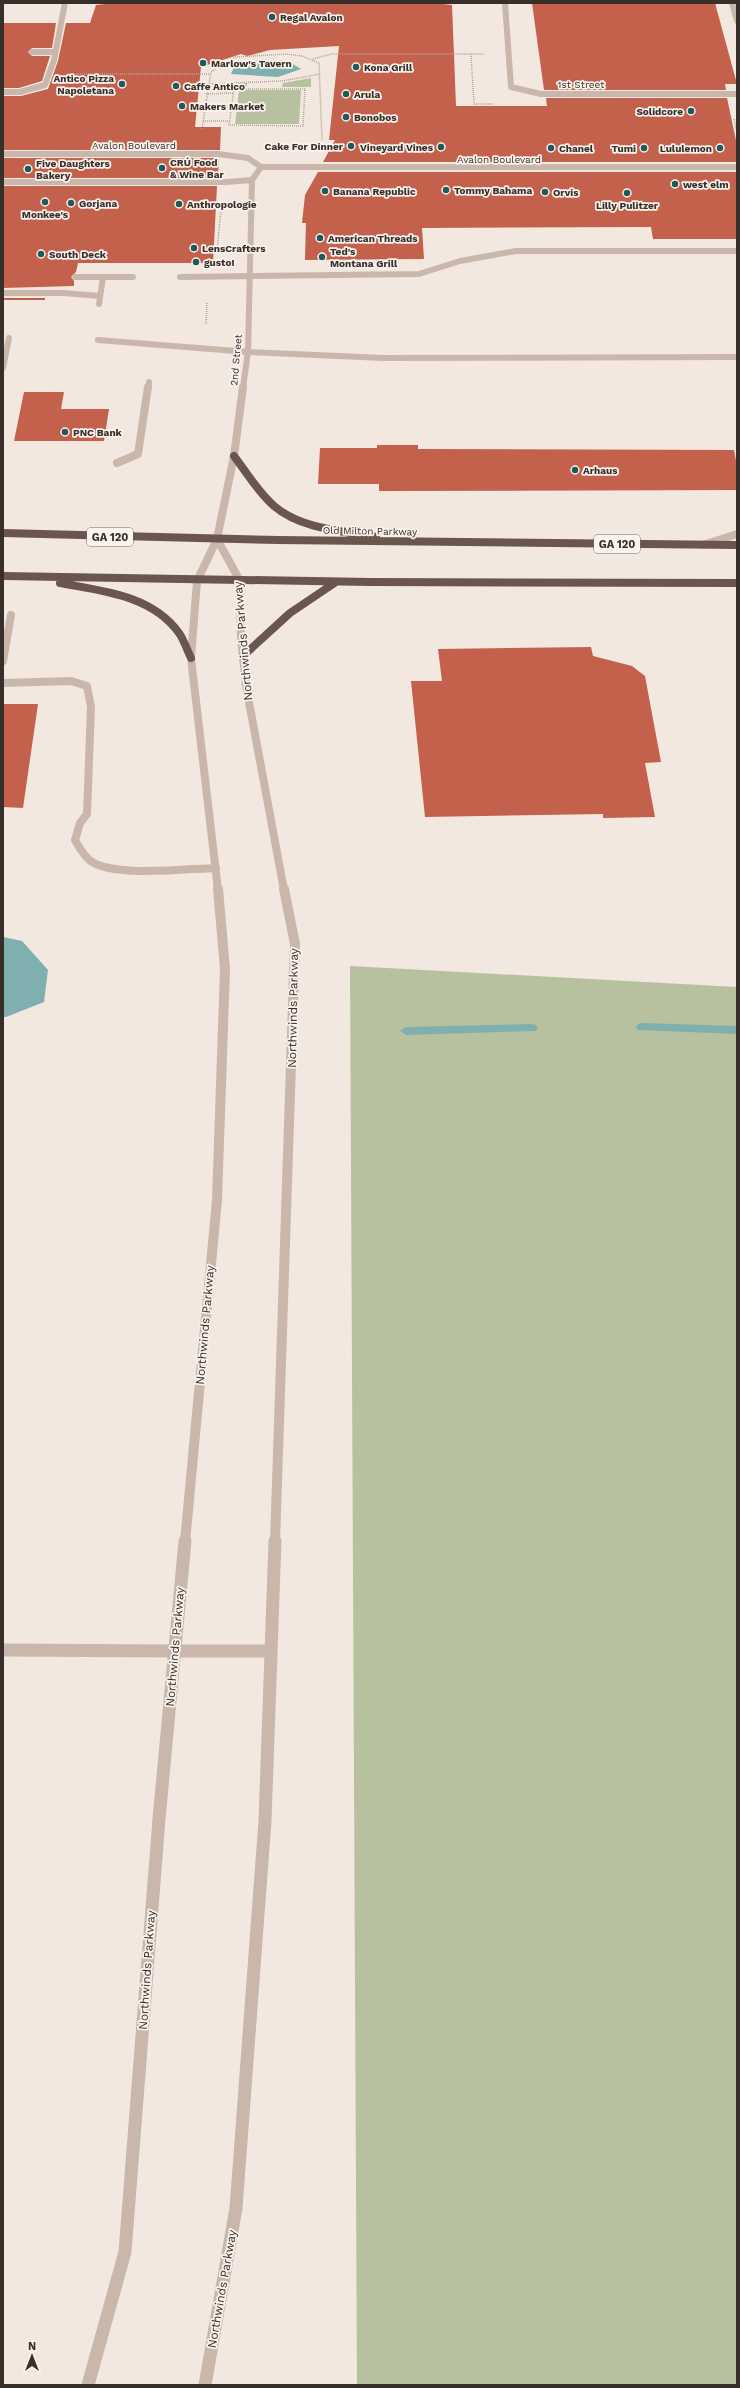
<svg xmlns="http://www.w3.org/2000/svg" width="740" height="2388" viewBox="0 0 740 2388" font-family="'Work Sans',sans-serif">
<rect width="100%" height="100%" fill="#f2e8df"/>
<!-- green -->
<path fill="#b8c19f" d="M311,78v9h-29l1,-4z
M247,83v4h-19v5h-11l1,-7z
M239,90h62l-2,34h-64z
M350,966l387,21v1398h-380z"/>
<!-- water -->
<path fill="#7fafae" d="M260,60l31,3 10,6 -23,8 -47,-3 3,-7z
M3,937l19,4 26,29 -4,32 -38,15h-3z"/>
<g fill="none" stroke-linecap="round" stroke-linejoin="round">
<!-- stream -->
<path fill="#7fafae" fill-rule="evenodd" d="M642,1023l95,3v8l-99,-4 -2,-3 2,-3z
M532,1024l4,1 2,3 -2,3 -130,4 -6,-4 6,-4z"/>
</g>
<!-- building -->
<path fill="#c3614d" d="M115,3h319l18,2 4,101h91l-1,-8h181l10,47v17h-414l12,-22h-6l10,-94 -69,4 -23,6 -6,-2 -40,13 -6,60h26l-1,23h-217v-54h18l27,-7 10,-28 8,-38h24l6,-18z
M532,3h183l22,81h-12l1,6h-182z
M3,23h53l-4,25h-20l-4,4 4,4h18l-8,25 -23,7h-16z
M3,158h215l1,1 -1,19h-215z
M318,172h419v67h-84l-2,-12 -229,1 2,31 -119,1 1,-37h-4l3,-28z
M3,186h214l-4,77h-135l-2,9 -5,5 3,4v5l-71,2z
M3,298h42v2h-42z
M24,392h40l-3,17h48l-5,32h-90z
M377,445h41v4l316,1 3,16v24l-358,1v-7h-61l2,-36h57z
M591,647l2,9 39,10 13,10 16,86 -16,1 10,54 -52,1v-4l-178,3 -14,-136h31l-4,-32z
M3,704h35l-15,104 -20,-1z"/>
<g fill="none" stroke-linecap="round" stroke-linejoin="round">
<!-- path -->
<path stroke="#b6a195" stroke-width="1.5" stroke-dasharray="1 1" stroke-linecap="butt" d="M471,54l3,50h20
M313,59l18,-5h153
M76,74h133
M208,84l74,-3 38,-7
M234,89h71l-2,37 -74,-1z
M206,94l27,-1
M205,107h26
M734,119l3,14
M203,121h26
M202,129l9,-57 24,-15 52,-3 15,2 17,7 3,78
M217,251l4,-42
M206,324l1,-21"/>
<!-- service-far2 -->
<path stroke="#cab7ab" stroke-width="6" d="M732,3l5,18
M32,52h23
M54,60l11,-57
M75,277h58
M180,277l239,-3 41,-13 56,-10h221
M3,293h60l37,3
M99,304l4,-27
M98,340l150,12 135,6 354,-1
M3,368l6,-30
M148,388l1,-6"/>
<!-- service-far1 -->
<path stroke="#cab7ab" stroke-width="8" d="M117,463l21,-9 10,-67
M3,661l8,-46
M3,683l68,-2 16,5 4,21 -4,107 -7,9 -5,17c4,7 9,17 17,22 25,15 93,7 124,6"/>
<!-- service -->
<path stroke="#cab7ab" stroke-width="13" d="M3,1650l171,1"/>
<!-- minor-far1 -->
<path stroke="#cab7ab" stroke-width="6" d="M505,3l6,84 30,7h196
M3,92h17l25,-7 9,-25
M3,154h215l30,4 13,9h476
M3,182h223l26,-2 9,-13
M243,388l5,-36 4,-172"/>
<!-- minor -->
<path stroke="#cab7ab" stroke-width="8" d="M217,539l17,-83 9,-69
M703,545l34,-11"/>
<!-- tertiary-far2 -->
<path stroke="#cab7ab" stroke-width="8" d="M217,539l-20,42 -6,77 27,232
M217,539l23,42 1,56 5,49 38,204"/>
<!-- tertiary-far1 -->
<path stroke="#cab7ab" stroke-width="10" d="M185,1542l32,-342 8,-231 -7,-80
M275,1542l20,-598 -11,-55"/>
<!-- tertiary -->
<path stroke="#cab7ab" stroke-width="13" d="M174,1651h97
M88,2385l37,-133 34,-433 26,-278
M205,2385l31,-177 29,-387 10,-280"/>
<!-- trunk -->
<path stroke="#6a564e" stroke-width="8" d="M234,456c13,17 24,36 40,50 27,23 68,25 102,31
M3,533l275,7 459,5
M3,576l367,6 367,1
M60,583c42,8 92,12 119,50 5,7 8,17 12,25
M243,656l47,-43 46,-31"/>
</g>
<!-- markers -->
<g fill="#205959" stroke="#faf2ec" stroke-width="1.5">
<circle cx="272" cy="17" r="4"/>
<circle cx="203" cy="63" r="4"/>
<circle cx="356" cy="67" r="4"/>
<circle cx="122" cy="84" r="4"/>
<circle cx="176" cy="86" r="4"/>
<circle cx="346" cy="94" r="4"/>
<circle cx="182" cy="106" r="4"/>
<circle cx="691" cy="111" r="4"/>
<circle cx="346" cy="117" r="4"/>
<circle cx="351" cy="146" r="4"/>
<circle cx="441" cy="147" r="4"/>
<circle cx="551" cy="148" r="4"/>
<circle cx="644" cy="148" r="4"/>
<circle cx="720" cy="148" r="4"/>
<circle cx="162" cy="168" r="4"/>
<circle cx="28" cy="169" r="4"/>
<circle cx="675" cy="184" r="4"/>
<circle cx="446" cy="190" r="4"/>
<circle cx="325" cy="191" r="4"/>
<circle cx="545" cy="192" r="4"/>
<circle cx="627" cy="193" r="4"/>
<circle cx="45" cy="202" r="4"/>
<circle cx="71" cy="203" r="4"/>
<circle cx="179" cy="204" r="4"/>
<circle cx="320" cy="238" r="4"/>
<circle cx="194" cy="248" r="4"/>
<circle cx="41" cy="254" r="4"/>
<circle cx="322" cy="257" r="4"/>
<circle cx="196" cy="262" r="4"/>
<circle cx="65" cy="432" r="4"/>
<circle cx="575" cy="470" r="4"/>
</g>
<g text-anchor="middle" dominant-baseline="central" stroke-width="3.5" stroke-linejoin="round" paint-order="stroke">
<!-- far-poi labels -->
<g font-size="10" font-weight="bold" fill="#382e2a" stroke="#faf2ec" text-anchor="start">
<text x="280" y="17">Regal Avalon</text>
<text x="211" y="63">Marlow's Tavern</text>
<text x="364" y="67">Kona Grill</text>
<text x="114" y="78" text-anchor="end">Antico Pizza<tspan x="114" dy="12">Napoletana</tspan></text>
<text x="184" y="86">Caffe Antico</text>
<text x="354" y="94">Arula</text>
<text x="190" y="106">Makers Market</text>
<text x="683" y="111" text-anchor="end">Solidcore</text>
<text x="354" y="117">Bonobos</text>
<text x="343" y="146" text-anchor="end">Cake For Dinner</text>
<text x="433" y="147" text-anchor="end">Vineyard Vines</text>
<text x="559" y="148">Chanel</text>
<text x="636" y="148" text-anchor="end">Tumi</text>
<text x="712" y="148" text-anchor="end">Lululemon</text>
<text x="170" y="162">CRÚ Food<tspan x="170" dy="12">&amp; Wine Bar</tspan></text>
<text x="36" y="163">Five Daughters<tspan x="36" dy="12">Bakery</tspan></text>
<text x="683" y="184">west elm</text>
<text x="454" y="190">Tommy Bahama</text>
<text x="333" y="191">Banana Republic</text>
<text x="553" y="192">Orvis</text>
<text x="79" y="203">Gorjana</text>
<text x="187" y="204">Anthropologie</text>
<text x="627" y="205" text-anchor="middle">Lilly Pulitzer</text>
<text x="45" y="214" text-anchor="middle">Monkee's</text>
<text x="328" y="238">American Threads</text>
<text x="202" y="248">LensCrafters</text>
<text x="330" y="251">Ted's<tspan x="330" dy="12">Montana Grill</tspan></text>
<text x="49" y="254">South Deck</text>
<text x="204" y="262">gusto!</text>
<text x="73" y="432">PNC Bank</text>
<text x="583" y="470">Arhaus</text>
</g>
<!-- far-street labels -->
<g font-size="10" fill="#382e2a" stroke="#faf2ec">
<text x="581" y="84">1st Street</text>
<text x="134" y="145">Avalon Boulevard</text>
<text x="499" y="159">Avalon Boulevard</text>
<text transform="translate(236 360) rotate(-85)">2nd Street</text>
<text transform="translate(370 531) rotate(1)">Old Milton Parkway</text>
</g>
<!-- shield labels -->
<g fill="#faf2ec" stroke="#726964" stroke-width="1">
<rect x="87" y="528" width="46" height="18" rx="3"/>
<rect x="594" y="535" width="46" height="18" rx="3"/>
</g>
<g font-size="11" font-weight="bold" fill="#382e2a">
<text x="110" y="537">GA 120</text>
<text x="617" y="544">GA 120</text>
</g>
<!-- street labels -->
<g font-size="12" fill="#382e2a" stroke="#faf2ec">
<text transform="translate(243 641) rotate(-95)">Northwinds Parkway</text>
<text transform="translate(293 1008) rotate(-89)">Northwinds Parkway</text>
<text transform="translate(205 1325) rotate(-85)">Northwinds Parkway</text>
<text transform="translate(175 1647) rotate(-85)">Northwinds Parkway</text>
<text transform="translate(147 1970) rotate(-86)">Northwinds Parkway</text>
<text transform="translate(222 2289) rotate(-80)">Northwinds Parkway</text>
</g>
</g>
<!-- border -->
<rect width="740" height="2388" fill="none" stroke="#382e2a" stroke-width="8"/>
<!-- north arrow -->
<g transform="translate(32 2356)" stroke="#faf2ec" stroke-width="3" paint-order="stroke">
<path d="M0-3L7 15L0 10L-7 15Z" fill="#382e2a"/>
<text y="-6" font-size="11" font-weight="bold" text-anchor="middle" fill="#382e2a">N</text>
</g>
</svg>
